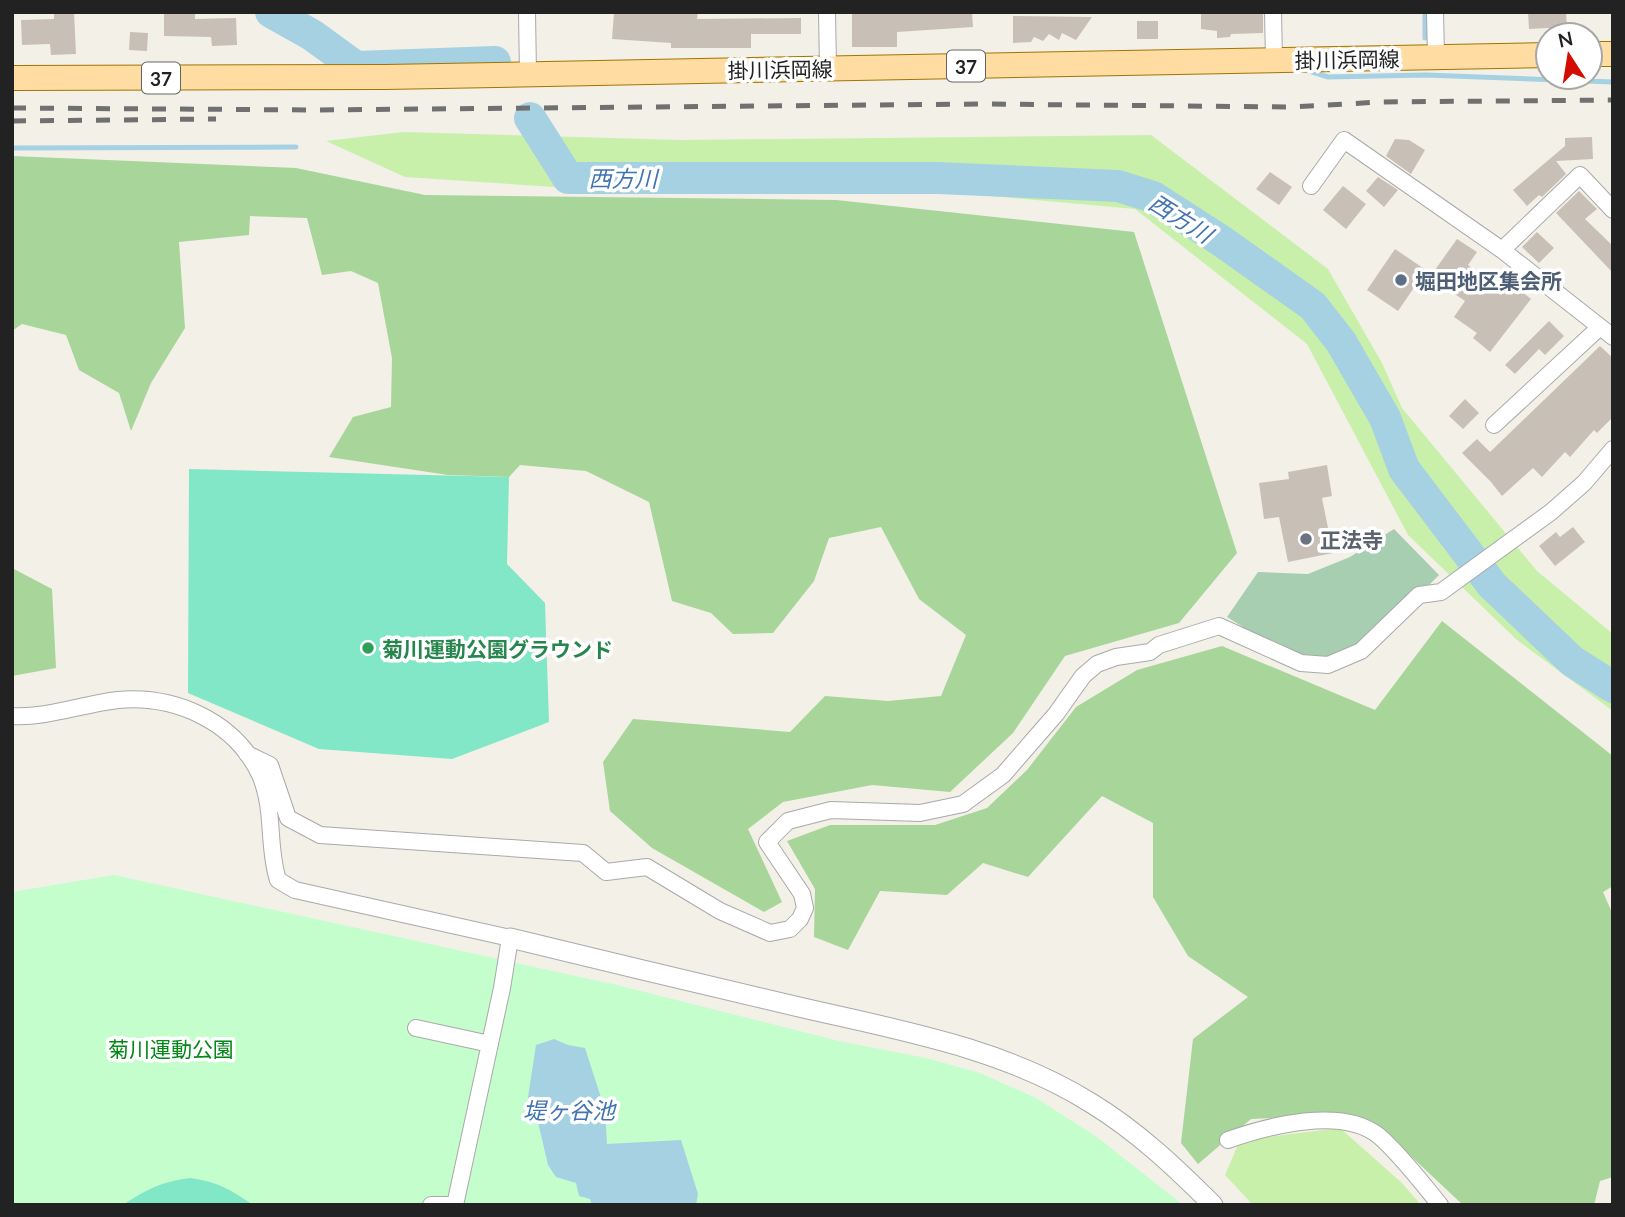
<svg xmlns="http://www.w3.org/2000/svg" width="1625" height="1217" viewBox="0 0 1625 1217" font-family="Lato,'Noto Sans JP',sans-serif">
<rect width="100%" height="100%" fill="#f3f0e8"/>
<!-- grass -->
<path fill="#c9f0ab" d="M403,132l277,8 471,-5 177,134 54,94 20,45 135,163 76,63v77l-96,-71 -109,-105 -101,-191 -172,-135 -343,-31 -223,10 -164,-11 -79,-36z
M1340,1128l62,55 19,22h-168l-28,-30 15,-35z"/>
<!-- forest -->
<path fill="#a8d59a" d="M12,156l284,12 129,27 411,5 298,32 103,321 -58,70 -114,33 -52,77 -63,59 -78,-7 -89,17 -35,27 34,73 -18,10 -112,-64 -42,-37 -7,-49 30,-43 157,13 35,-36 63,5 53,-5 25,-61 -47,-36 -38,-72 -52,11 -15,43 -41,52 -40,1 -22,-21 -39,-12 -23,-99 -63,-31 -66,-6 -11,12 -61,-2 -119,-18 24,-40 38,-10 1,-49 -14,-75 -27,-12 -29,4 -15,-57 -57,-2 -1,19 -70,7 6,86 -34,55 -20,48 -12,-38 -40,-23 -13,-35 -44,-11 -10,7z
M12,568l40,21 4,79 -44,8z
M1442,621l171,135v130l-10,6 10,23v262l-13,4 -6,24h-131l-64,-60 -49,-31 -99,5 -53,45 -17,-21 12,-104 55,-42 -60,-41 -35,-59v-74l-51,-27 -74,81 -45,-14 -36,32 -67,-4 -32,59 -34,-13 1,-48 -28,-48 43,-16h105l52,-17 40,-38 49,-63 61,-37 85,-24 153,64z"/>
<!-- cemetery -->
<path fill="#a7ceb0" d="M1394,529l45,46 -20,20 -80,65 -38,3 -74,-46 31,-45 50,2 42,-17z"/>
<!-- park -->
<path fill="#c4fecc" d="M114,875l503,110 222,56 87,17 54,15 56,25 61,39 86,68h-1171v-313z"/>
<!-- pitch -->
<path fill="#81e7c6" d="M189,469l320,8 -2,87 38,39 4,119 -97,37 -133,-10 -131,-56z
M190,1178c26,3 42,12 63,27h-130c24,-16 38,-23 67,-27z"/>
<!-- water -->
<path fill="#a6d1e3" d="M554,1039l14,6 17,3 20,62 2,34 74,-4 17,54 -2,11h-104l-2,-6 -11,-3 -3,-13 -20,-6 -8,-12 -14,-60 -6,-8 8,-52z"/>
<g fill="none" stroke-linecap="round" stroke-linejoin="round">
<!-- stream -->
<path stroke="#a6d1e3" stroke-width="5" d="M1425,12v26
M1309,71l19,6 98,-2 187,7
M12,148l284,-1"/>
<!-- river -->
<path stroke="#a6d1e3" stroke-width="32" d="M271,12l41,23 44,32 139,-5
M530,118l38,60h370l180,8 35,11 67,43 93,66 28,36 44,76 19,51 88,116 80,76 41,26"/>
</g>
<!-- building -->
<path fill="#c8c0b7" d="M54,12h20l2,42 -25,1 -1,-11 -28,1 -1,-25 33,-1z
M164,12h31v7l41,-1 1,27 -25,1 -1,-9 -47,-1z
M614,12h84l-1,7 104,-1v16h-50v14h-80v-5l-59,-4z
M852,12h120l1,15 -76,5v15h-45z
M1235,12h28v21l-32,1 -1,3 -13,1v-7l-16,-2v-15z
M1528,12h38l1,15 -38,2z
M1013,16l79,1 -16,23 -14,-7 -3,7 -10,-6 -6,7 -9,-4 -3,5 -18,1z
M1137,21h21v18h-21z
M130,32l18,1 -1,18 -18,-1z
M1592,137l1,22 -37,2 10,13 -24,23 -3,-2 -12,11 -14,-16 52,-44v-8z
M1395,139l14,1 16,10 -14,24 -25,-18z
M1270,172l22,15 -13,18 -23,-16z
M1378,177l20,13 -14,17 -18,-16z
M1343,186l23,18 -20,25 -23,-19z
M1579,191l18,18 -12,10 28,27v27l-57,-60z
M1537,232l17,16 -15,15 -17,-16z
M1457,239l20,13 -9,13 41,29 6,-8 16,13 -41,53 -17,-14 4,-5 -23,-16 11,-16 -35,-24z
M1395,249l31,21 -28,41 -31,-21z
M1549,321l15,15 -19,19 -6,-6 -24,25 -10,-9z
M1600,346l13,12v59l-16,16 -3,-3 -24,27 -5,-5 -23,25 -9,-9 -31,28 -11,-14 -29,-29 15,-14 13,13z
M1465,399l14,14 -16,16 -14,-13z
M1327,465l5,31 -10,2 11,55 -45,9 -9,-45 -15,2 -5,-36 30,-4 -1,-7z
M1573,527l12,15 -30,24 -16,-20 17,-14 4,5z"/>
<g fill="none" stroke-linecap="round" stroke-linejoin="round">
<defs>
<path id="minor" d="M527,12l1,63
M827,12l1,56
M1273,12l1,48
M1435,12l1,45
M1311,186l33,-46 158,110 111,87
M1502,250l78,-75 33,35
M1494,425l106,-98
M12,716c35,2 71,-12 106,-16 57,-5 117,21 142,75 15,34 7,71 18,105l17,10 215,48 -8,50 -47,217
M247,754l23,11 18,53 32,17 263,18 23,19 41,-5 73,44 50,22 20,-4 10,-10 5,-11 -3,-14 -35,-52 21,-21 43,-11 89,3 43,-9 40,-29 53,-61 27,-38 14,-12 19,-7 34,-5 9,-7 60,-19 82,37 27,2 33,-14 58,-56 22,-3 110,-80 33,-29 29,-34
M416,1028l74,16
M1228,1140c40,-14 114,-34 151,-4 21,18 43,47 61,69
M431,1205h20"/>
<path id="tertiary" d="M510,938c96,23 193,47 289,69 99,23 205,41 292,96 46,28 84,64 122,102"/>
<path id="primary" d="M1590,54h23
M12,78l373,-1 1163,-22"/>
</defs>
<!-- minor casing -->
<use href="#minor" stroke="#a9a9a9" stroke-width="18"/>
<!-- tertiary casing -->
<use href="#tertiary" stroke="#a9a9a9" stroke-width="21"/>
<!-- primary casing -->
<use href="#primary" stroke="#a07500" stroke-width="26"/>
<!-- minor -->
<use href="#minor" stroke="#fff" stroke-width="16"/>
<!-- tertiary -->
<use href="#tertiary" stroke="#fff" stroke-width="19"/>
<!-- primary -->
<use href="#primary" stroke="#ffdca1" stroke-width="24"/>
<!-- rail -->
<path stroke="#707070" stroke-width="5" stroke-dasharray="14 14" stroke-linecap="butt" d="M12,108l308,2 662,-6 309,3 90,-5 232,-2
M12,121l204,-2"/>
</g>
<!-- markers -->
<circle fill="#5c6f8a" stroke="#fff" stroke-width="2.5" cx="1401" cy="280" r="7"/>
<circle fill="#6b7280" stroke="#fff" stroke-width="2.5" cx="1306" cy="539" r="7"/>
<circle fill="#2e9e5b" stroke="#fff" stroke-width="2.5" cx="368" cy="648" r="7"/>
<g text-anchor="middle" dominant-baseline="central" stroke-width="7" stroke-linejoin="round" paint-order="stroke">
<!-- shield labels -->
<g fill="#fff" stroke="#646464" stroke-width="2">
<rect x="947" y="50.5" width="38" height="31" rx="5"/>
<rect x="142" y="62.5" width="38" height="31" rx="5"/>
</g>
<g font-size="19" font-weight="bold" fill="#222">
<text x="966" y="66">37</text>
<text x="161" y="78">37</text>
</g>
<!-- street labels -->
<g font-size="21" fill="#222" stroke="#fff">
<text transform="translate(1347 59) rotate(-1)">掛川浜岡線</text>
<text transform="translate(780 69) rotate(-1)">掛川浜岡線</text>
</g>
<!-- service labels -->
<g font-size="21" font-weight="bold" fill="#4e5e75" stroke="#fff" text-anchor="start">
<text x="1415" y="280">堀田地区集会所</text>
</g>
<!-- worship labels -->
<g font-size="21" font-weight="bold" fill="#5b616d" stroke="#fff" text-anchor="start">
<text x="1320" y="539">正法寺</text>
</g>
<!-- leisure labels -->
<g font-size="21" font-weight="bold" fill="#27864d" stroke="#fff" text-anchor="start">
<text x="382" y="648">菊川運動公園グラウンド</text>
</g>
<!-- park labels -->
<g font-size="21" fill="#038817" stroke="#fff">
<text x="171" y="1048">菊川運動公園</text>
</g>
<!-- water labels -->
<g font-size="23" font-style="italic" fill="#4274b2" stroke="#fff">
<text x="623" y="178">西方川</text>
<text transform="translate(1181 218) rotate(32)">西方川</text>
<text x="569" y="1110">堤ヶ谷池</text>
</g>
</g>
<!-- border -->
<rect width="1625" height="1217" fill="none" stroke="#222222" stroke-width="28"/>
<!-- north arrow -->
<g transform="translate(1569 56) rotate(348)"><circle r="33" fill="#ffffff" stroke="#a7a7a7" stroke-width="2"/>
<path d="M0-5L12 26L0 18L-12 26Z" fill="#d40d00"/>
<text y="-10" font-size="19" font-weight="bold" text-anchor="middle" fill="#222222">N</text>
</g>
</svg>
